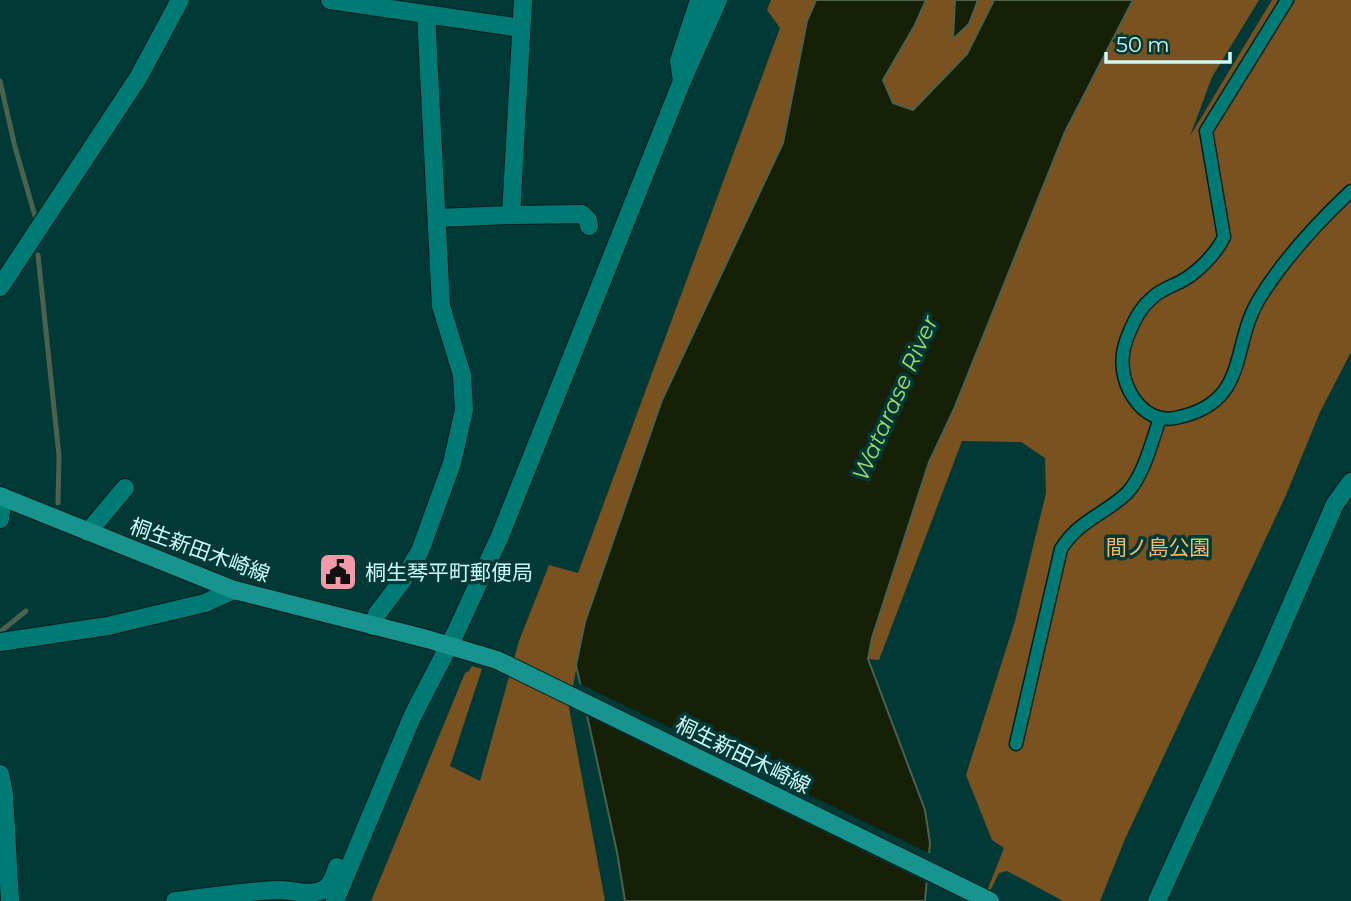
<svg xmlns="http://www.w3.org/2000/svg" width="1351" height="901" viewBox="0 0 1351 901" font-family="Montserrat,'Noto Sans JP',sans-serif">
<rect width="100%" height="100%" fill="#003936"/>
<!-- green -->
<path fill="#7a5220" d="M771,0h45l-9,21 -24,122 -121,257 -77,222 -16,86 36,193h-234l94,-228 4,-2 3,-5 10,3 -32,97 30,15 39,-140 30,-76 29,8 202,-545 -13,-18z
M926,0h29l-1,38 15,-14 9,-24h16l-27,54 -54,56 -20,-7 -10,-23 32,-55z
M1133,0h126l-47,77 -22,59 82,-136h79v352l-31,60 -34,83 -161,344 -25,62h-37l-56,-30 -8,2 -14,28h-2l21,-53 -12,-8 -26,-65 49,-154 31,-128 -1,-35 -24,-16 -59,-1 -83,219 -11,-1 4,-21 57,-176 25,-53 111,-277z"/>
<!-- water -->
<path fill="#152006" stroke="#4c614e" stroke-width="2" d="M816,0h110l-11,25 -32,55 10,23 20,7 54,-56 27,-54h139l-68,132 -111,277 -25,53 -57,176 -4,21 57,151 5,33 -5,58h-300l-8,-49 -41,-187 9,-43 77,-222 121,-257 24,-122z
M955,0h23l-9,24 -16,15z"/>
<!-- pier -->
<path fill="#003936" d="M576,682l357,173 -1,30 -349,-171z"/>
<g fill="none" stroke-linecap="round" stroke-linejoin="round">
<!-- stream -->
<path stroke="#4c614e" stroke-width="5" d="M0,81l15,66 20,69
M38,255l21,201 -1,47
M0,632l26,-21"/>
<defs>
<path id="pedestrian" d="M1287,0l-81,131 18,106c-8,17 -28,37 -44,45 -10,5 -20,8 -28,16 -11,9 -18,22 -23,35 -8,18 -9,38 0,57 9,18 25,32 46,28 77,-15 54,-73 86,-122 24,-38 57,-74 90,-105
M1016,744l45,-195c18,-29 43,-34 66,-56 17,-18 25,-52 33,-75"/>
<path id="minor" d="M330,0l191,28
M682,81l-3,-20 20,-61
M511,215l71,-1 6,6 1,6
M437,218l74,-3 12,-215
M0,519l3,-22
M88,532l37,-44
M373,626l4,-12 25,-33 18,-30 32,-88 12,-53 -2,-35 -21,-69 -15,-292
M0,642l108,-16 97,-23 29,-13
M0,774l4,20 6,107
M175,901c35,-4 70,-10 104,-11 14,0 30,6 44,0 9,-5 11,-14 14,-23
M335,901l77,-184 44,-85 44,-96 182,-455 36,-81
M1157,901l111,-243 67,-154 16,-22"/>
<path id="tertiary" d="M0,287l138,-209 42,-78"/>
<path id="secondary" d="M0,496l234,94 193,49 70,21 493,241"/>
</defs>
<!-- pedestrian casing -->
<use href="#pedestrian" stroke="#001e1c" stroke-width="15"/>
<!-- minor casing -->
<use href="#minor" stroke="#001e1c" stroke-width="20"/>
<!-- tertiary casing -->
<use href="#tertiary" stroke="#001e1c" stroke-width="20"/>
<!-- secondary casing -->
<use href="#secondary" stroke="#001e1c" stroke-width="20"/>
<!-- pedestrian -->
<use href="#pedestrian" stroke="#007a74" stroke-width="12"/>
<!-- minor -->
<use href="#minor" stroke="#007a74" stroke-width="18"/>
<!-- tertiary -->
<use href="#tertiary" stroke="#007a74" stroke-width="18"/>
<!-- secondary -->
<use href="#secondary" stroke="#16948d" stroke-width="18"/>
</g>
<!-- icons -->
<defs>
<symbol id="civic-square" viewBox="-11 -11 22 22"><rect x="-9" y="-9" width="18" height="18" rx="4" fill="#f39aa9" stroke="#003936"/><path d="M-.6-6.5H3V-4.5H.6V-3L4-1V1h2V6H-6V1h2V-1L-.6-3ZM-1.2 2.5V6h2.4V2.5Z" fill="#111"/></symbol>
</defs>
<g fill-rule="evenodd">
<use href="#civic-square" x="316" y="550" width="44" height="44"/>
</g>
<g text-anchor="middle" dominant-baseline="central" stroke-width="7" stroke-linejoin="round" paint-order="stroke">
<!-- park labels -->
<g font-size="21" fill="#f8b66a" stroke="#003936">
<text x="1158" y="547">間ノ島公園</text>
</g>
<!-- street labels -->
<g font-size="21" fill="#cefaf6" stroke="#003936">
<text transform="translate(200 550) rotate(20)">桐生新田木崎線</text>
<text transform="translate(743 755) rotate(26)">桐生新田木崎線</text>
</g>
<!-- poi labels -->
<g font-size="21" fill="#cefaf6" stroke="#003936" text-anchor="start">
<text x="365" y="572">桐生琴平町郵便局</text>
</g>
<!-- water labels -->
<g font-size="23" font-style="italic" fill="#a6d768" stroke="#003936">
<text transform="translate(895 398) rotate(-66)">Watarase River</text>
</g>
</g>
<!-- scale -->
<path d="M1106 52v10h124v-10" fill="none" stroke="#cefaf6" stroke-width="3.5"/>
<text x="1116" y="52" font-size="21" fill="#cefaf6" stroke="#003936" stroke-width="5" paint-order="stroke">50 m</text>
</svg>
